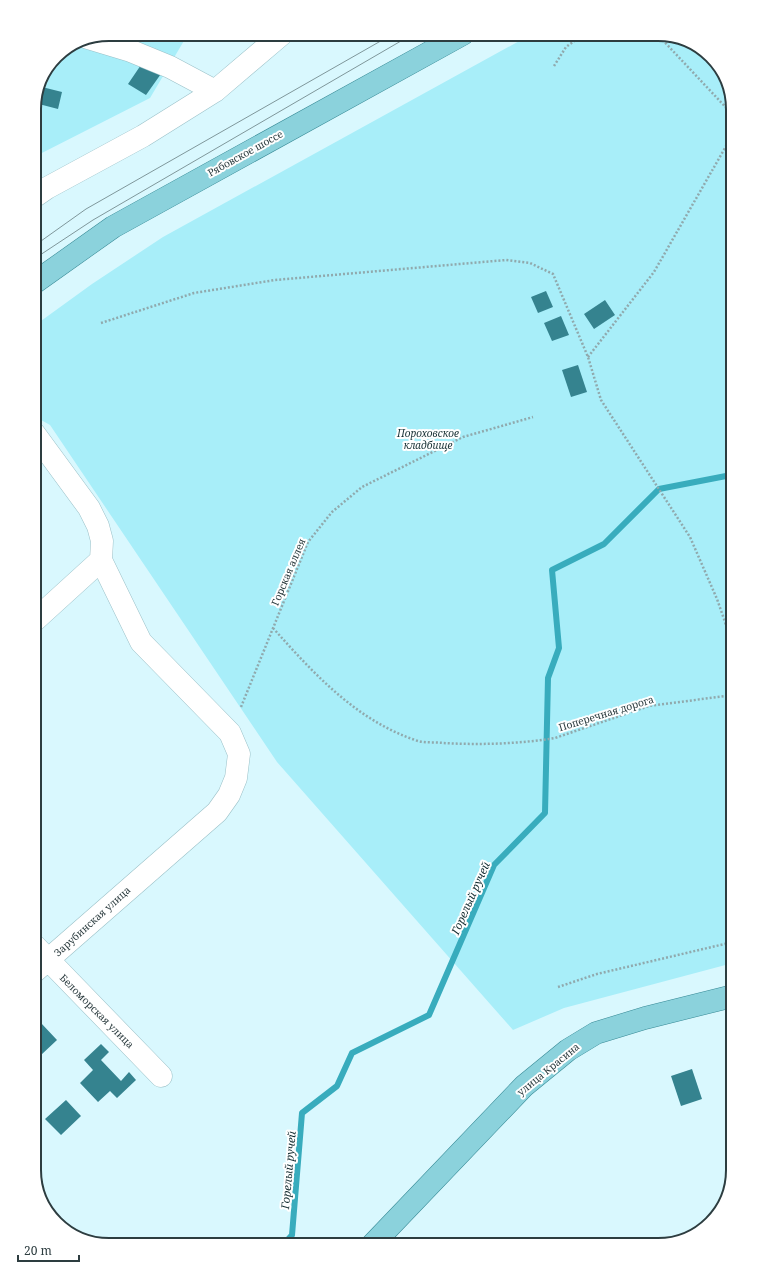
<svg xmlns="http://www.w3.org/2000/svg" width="767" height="1279" viewBox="0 0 767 1279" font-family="'Noto Serif',serif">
<rect width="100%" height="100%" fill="#d9f8fe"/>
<!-- green -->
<path fill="#a8eef9" d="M109,34h79l-38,64 -116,59v-52l22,-49 25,-16z
M532,34h131l37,13 25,29 8,34v853l-169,45 -51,22 -236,-268 -227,-337 -16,-9v-90l58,-42 71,-47z"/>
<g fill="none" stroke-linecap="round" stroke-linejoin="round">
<!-- stream -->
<path stroke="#38acbd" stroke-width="6" d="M283,1245l9,-10 10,-122 35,-27 15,-33 77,-38 65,-150 51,-52 3,-135 11,-30 -7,-78 52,-26 55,-55 67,-13 7,3"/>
</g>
<!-- building -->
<path fill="#35838f" d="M145,59l18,12 -17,24 -18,-11z
M42,87l20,5 -4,17 -23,-6z
M546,291l7,16 -15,6 -7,-16z
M605,300l10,15 -21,14 -10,-15z
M561,316l8,19 -17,6 -8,-18z
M578,365l9,27 -16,5 -9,-27z
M41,1023l16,17 -16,15 -7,-7v-19z
M101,1044l8,8 -8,8 20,21 8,-9 7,8 -19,18 -7,-7 -12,11 -18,-19 13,-13 -9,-10z
M692,1069l10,30 -21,7 -10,-30z
M66,1100l15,16 -20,19 -16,-16z"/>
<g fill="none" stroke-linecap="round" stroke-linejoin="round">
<defs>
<path id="minor" d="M88,38l43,13 39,16 45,24
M34,197l13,-9 96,-52 72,-45 67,-57
M34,621l67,-61
M34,945l127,131
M34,972l183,-160 12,-17 7,-17 3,-24 -9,-21 -89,-91 -40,-82 1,-19 -4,-15 -9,-18 -55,-75"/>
<path id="major" d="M34,283l79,-56 350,-193
M372,1245l152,-159 44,-36 28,-17 49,-15 88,-22"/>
</defs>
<!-- minor casing -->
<use href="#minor" stroke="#9bc1c8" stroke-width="23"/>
<!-- major casing -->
<use href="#major" stroke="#388a96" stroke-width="23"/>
<!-- path -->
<path stroke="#90a9ad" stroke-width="2.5" stroke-dasharray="2 2" stroke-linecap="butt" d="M657,34l76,81
M554,66l12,-19 18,-13
M101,323l93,-30 81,-13 231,-20 24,3 23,11 35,83 13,43 89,137 27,62 16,46
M588,357l66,-85 79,-138
M273,628c42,47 84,93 145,113 8,2 17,1 25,2 37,2 76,1 112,-5l94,-32 84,-11
M241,707l67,-165 24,-30 30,-25 101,-50 70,-20
M558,987l39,-13 136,-32"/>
<!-- minor -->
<use href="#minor" stroke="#fff" stroke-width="22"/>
<!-- major -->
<use href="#major" stroke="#8bd2dc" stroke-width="22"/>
<!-- tram -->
<path stroke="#7f979b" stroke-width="1" d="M34,246l52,-37 307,-175
M34,259l59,-39 320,-186"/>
</g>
<g text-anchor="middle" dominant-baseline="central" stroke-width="4" stroke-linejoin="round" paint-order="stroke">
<!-- street labels -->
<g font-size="10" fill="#2d3d40" stroke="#fff">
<text transform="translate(245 153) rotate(-29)">Рябовское шоссе</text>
<text transform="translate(288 572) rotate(-67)">Горская аллея</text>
<text transform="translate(606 713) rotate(-17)">Поперечная дорога</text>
<text transform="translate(92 921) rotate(-42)">Зарубинская улица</text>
<text transform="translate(97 1011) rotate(45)">Беломорская улица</text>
<text transform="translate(548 1069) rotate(-39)">улица Красина</text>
</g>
<!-- park labels -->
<g font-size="10" font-style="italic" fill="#183135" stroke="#fff">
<text x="428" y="433">Пороховское<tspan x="428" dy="12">кладбище</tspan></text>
</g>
<!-- water labels -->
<g font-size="11" font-style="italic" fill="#152e32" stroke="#fff">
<text transform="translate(470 898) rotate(-66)">Горелый ручей</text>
<text transform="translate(288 1170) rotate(-85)">Горелый ручей</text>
</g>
</g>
<!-- crop -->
<path d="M0 0H767V1279H0ZM109 41H658A68 68 0 0 1 726 109V1170A68 68 0 0 1 658 1238H109A68 68 0 0 1 41 1170V109A68 68 0 0 1 109 41Z" fill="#fff" fill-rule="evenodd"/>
<path fill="none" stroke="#2d3d40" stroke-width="2" d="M109 41H658A68 68 0 0 1 726 109V1170A68 68 0 0 1 658 1238H109A68 68 0 0 1 41 1170V109A68 68 0 0 1 109 41Z"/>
<!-- scale -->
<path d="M18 1255v6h61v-6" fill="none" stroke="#2d3d40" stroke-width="2"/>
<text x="24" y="1255" font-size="12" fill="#2d3d40" stroke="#ffffff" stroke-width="3" paint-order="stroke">20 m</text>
</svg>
